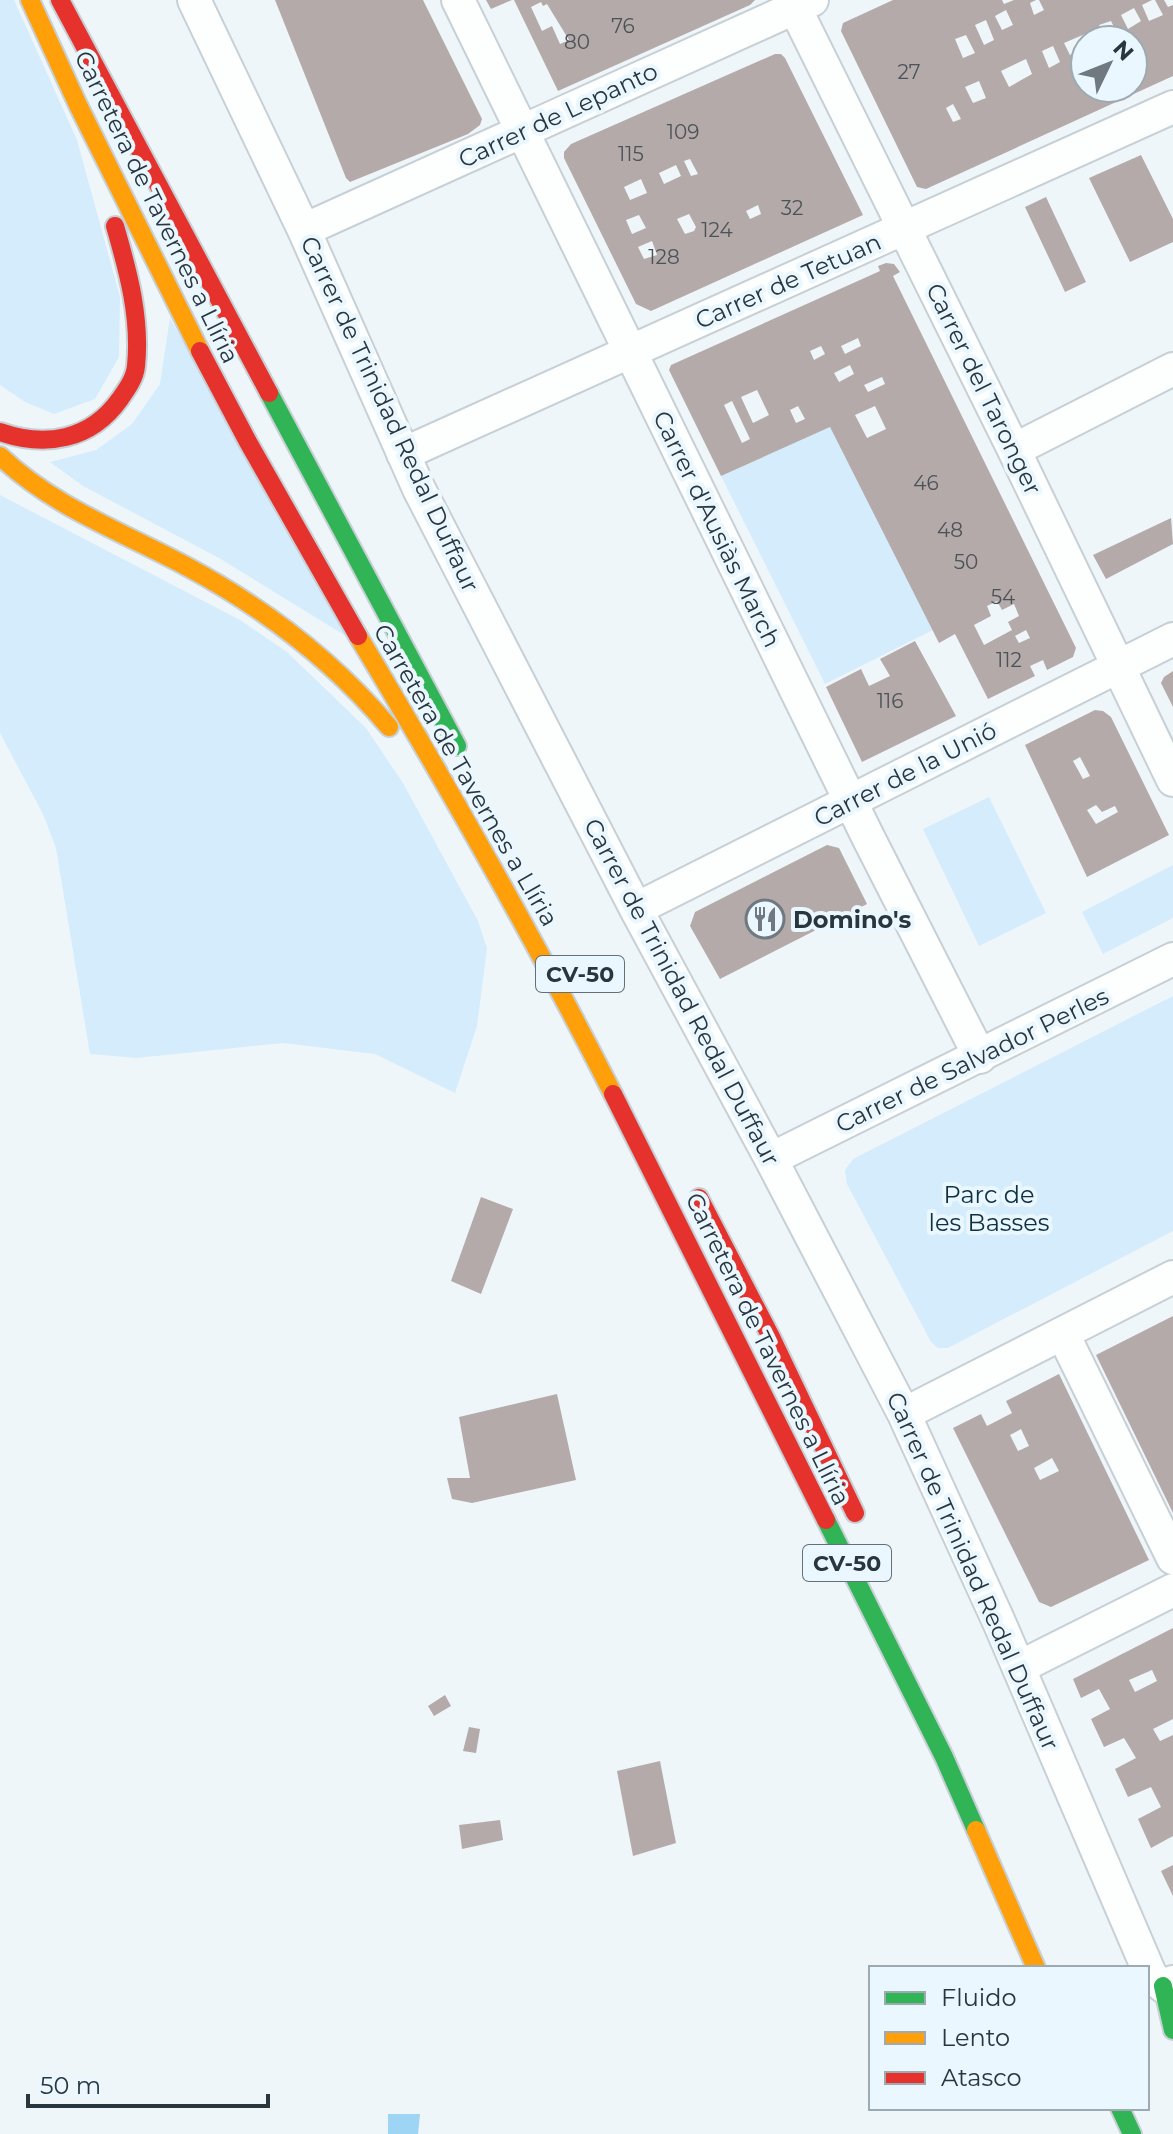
<svg xmlns="http://www.w3.org/2000/svg" width="1173" height="2134" viewBox="0 0 1173 2134" font-family="Montserrat,sans-serif">
<rect width="100%" height="100%" fill="#eff6fa"/>
<!-- green -->
<path fill="#d4ecfb" d="M0,0h14l63,140 43,157 -1,60 -24,42 -41,15 -29,-12 -25,-17z
M170,318l176,318 -127,-78 -136,-72 -33,-24 46,-12 36,-26 28,-40z
M830,427l103,203 -108,54 -104,-208z
M0,495l240,125 47,32 79,76 37,55 75,138 9,27 -10,78 -22,67 -80,-39 -92,-11 -147,15 -46,-4 -34,-206 -13,-34 -43,-81z
M989,797l57,116 -67,33 -56,-117z
M1173,865v53l-70,36 -21,-42z
M1173,996v235l-225,117h-10l-7,-6 -84,-158 -2,-14 8,-11z"/>
<!-- water -->
<path fill="#9ed4f4" d="M388,2114h32l-2,20h-30z"/>
<!-- building -->
<path fill="#b4aaa9" fill-rule="evenodd" d="M275,0h148l59,119 -2,6 -12,9 -118,48 -4,-4z
M486,0h26l-21,9z
M514,0h241l-5,5 -192,86zM541,2l2,4 4,-2 22,36 -9,4 -8,-18 -10,5 -11,-24z
M893,0h109l2,4 10,-4h22l-6,3 4,12 10,-5 -5,-10h113l-10,5 7,16 14,-6 -8,-15h9l4,7 5,-2v71l-247,113 -9,-2 -76,-156 2,-8zM1134,8l7,13 -13,8 -7,-14zM1006,10l7,15 -11,5 -7,-14zM986,20l8,20 -10,5 -9,-20zM1111,21l7,14 -9,5h24v48h-48v-40l-15,7 -6,-12 21,-9 2,6h19l-7,-15zM966,35l9,18 -12,5 -8,-19zM1053,46l7,16 -11,6 -7,-17zM1026,59l6,15 -23,13 -8,-16zM979,81l7,17 -13,5 -8,-16zM953,104l8,15 -8,3 -7,-14z
M775,54h6l4,4 78,157 -212,96 -15,-7 -72,-146v-6l7,-8zM690,159l8,15 -7,2 -7,-15zM676,165l5,11 -17,8 -5,-11zM641,179l6,14 -17,7 -6,-13zM758,205l3,9 -11,5 -4,-8zM689,214l7,13 -2,4 -9,3 -8,-15zM639,215l7,13 -14,6 -6,-14zM652,241l5,14 -13,4 -6,-12z
M1141,155l32,64v23l-43,20 -41,-84z
M1046,197l40,85 -21,10 -40,-85z
M886,263l8,1 6,8 -7,4 183,372 -3,9 -26,13 -4,-10 -13,6 5,10 -47,23 -33,-65 -16,9 -109,-216 -109,49 -52,-106 2,-5 209,-94 -2,-5zM858,338l3,8 -16,8 -4,-8zM821,346l4,8 -11,6 -4,-9zM850,365l4,9 -15,8 -5,-9zM882,377l3,7 -17,8 -4,-7zM757,390l12,25 -16,8 -12,-26zM732,401l18,38 -8,4 -18,-38zM798,406l7,13 -9,4 -6,-13zM875,406l11,23 -19,9 -12,-23zM997,601l5,9 12,-6 5,12 -11,6 4,8 -28,15 -10,-20 17,-9 -4,-10zM1026,630l4,8 -11,5 -4,-7z
M1171,518l2,26 -67,35 -13,-24z
M915,641l41,75 -94,46 -36,-75 35,-18 8,17 21,-10 -10,-17z
M1173,671v36l-12,-24 3,-6z
M1095,710l8,1 8,6 58,118 -82,42 -62,-132zM1080,757l10,19 -7,3 -10,-18zM1096,805l6,7 13,-6 3,6 -22,12 -9,-14z
M827,845l12,3 28,56 -147,75 -30,-53 5,-14z
M481,1197l32,12 -32,85 -30,-13z
M1173,1316v197l-77,-158z
M1059,1374l90,186 -98,47 -12,-5 -86,-174 28,-14 6,12 25,-13 -6,-12zM1021,1429l8,17 -11,5 -8,-16zM1052,1458l7,13 -19,9 -6,-12z
M557,1394l19,86 -104,23 -20,-4 -5,-21h23l-11,-61z
M1173,1628v91l-20,10 7,12 13,-6v101l-22,12 -13,-29 23,-12 -10,-20 -23,10 -13,-28 21,-11 -12,-20 -20,9 -13,-28 19,-10 -11,-20 -18,9 -8,-19zM1152,1670l5,11 -22,11 -6,-12z
M445,1695l6,11 -17,10 -6,-10z
M469,1727l11,2 -4,24 -13,-2z
M660,1761l16,82 -43,13 -16,-85z
M500,1820l3,20 -41,9 -3,-24z
M1173,1865v31l-12,-25z"/>
<g fill="none" stroke-linecap="round" stroke-linejoin="round">
<defs>
<path id="street" d="M194,0l110,230 115,259 217,420 135,250 133,255 95,208 152,354 12,10 10,-4
M458,0l410,837 112,220
M791,0l223,450 159,330
M304,230l508,-230
M1014,450l159,-81
M403,454l770,-347
M636,909l537,-270
M771,1159l402,-200
M1063,1334l110,224
M904,1414l269,-137
M1020,1667l153,-77"/>
<path id="fast" d="M269,393l188,353
M826,1520l118,237 32,73
M1163,1986l10,44
M1120,2108l12,26"/>
<path id="slow" d="M30,0l48,105 122,246
M0,456c52,50 120,75 184,109 79,42 147,93 205,162
M358,636c90,150 176,302 255,458
M976,1830l60,138"/>
<path id="jam" d="M60,0l209,393
M200,351l48,91 110,194
M0,432c46,16 91,8 120,-33 7,-10 15,-21 16,-33 5,-48 -8,-95 -21,-140
M613,1094l213,426
M699,1198l73,141 83,174"/>
</defs>
<!-- street casing -->
<use href="#street" stroke="#c7d0d5" stroke-width="36"/>
<!-- fast casing -->
<use href="#fast" stroke="#c7d0d5" stroke-width="22"/>
<!-- slow casing -->
<use href="#slow" stroke="#c7d0d5" stroke-width="22"/>
<!-- jam casing -->
<use href="#jam" stroke="#c7d0d5" stroke-width="22"/>
<!-- street -->
<use href="#street" stroke="#fdfefe" stroke-width="32"/>
<!-- fast -->
<use href="#fast" stroke="#30b455" stroke-width="18"/>
<!-- slow -->
<use href="#slow" stroke="#ff9f0a" stroke-width="18"/>
<!-- jam -->
<use href="#jam" stroke="#e5322d" stroke-width="18"/>
</g>
<!-- icons -->
<defs>
<symbol id="restaurant-ring" viewBox="-11 -11 22 22"><circle r="9.5" fill="#eaf7ff" stroke="#6f797f" stroke-width="1.5"/><path d="M-5-6h1v4h1v-4h1v4h1v-4h1v5L-1.5 .5V6h-2V.5L-5-1ZM5-6V6H3V1.5H1.5Q1.5-4 5-6Z" fill="#6f797f"/></symbol>
</defs>
<g fill-rule="evenodd">
<use href="#restaurant-ring" x="743" y="897" width="44" height="44"/>
</g>
<g text-anchor="middle" dominant-baseline="central" stroke-width="8" stroke-linejoin="round" paint-order="stroke">
<!-- number labels -->
<g font-size="20" fill="#4c5358">
<text x="623" y="26">76</text>
<text x="577" y="42">80</text>
<text x="909" y="72">27</text>
<text x="683" y="132">109</text>
<text x="631" y="154">115</text>
<text x="792" y="208">32</text>
<text x="717" y="230">124</text>
<text x="664" y="257">128</text>
<text x="926" y="483">46</text>
<text x="950" y="530">48</text>
<text x="966" y="562">50</text>
<text x="1003" y="597">54</text>
<text x="1009" y="660">112</text>
<text x="890" y="701">116</text>
</g>
<!-- shield labels -->
<g fill="#eaf7ff" stroke="#647077" stroke-width="2">
<rect x="536" y="956" width="88" height="36" rx="6"/>
<rect x="803" y="1545" width="88" height="36" rx="6"/>
</g>
<g font-size="22" font-weight="bold" fill="#2a363d">
<text x="580" y="974">CV-50</text>
<text x="847" y="1563">CV-50</text>
</g>
<!-- street labels -->
<g font-size="24" fill="#2a363d" stroke="#eaf7ff">
<text transform="translate(558 115) rotate(-25)">Carrer de Lepanto</text>
<text transform="translate(157 207) rotate(64)">Carretera de Tavernes a Llíria</text>
<text transform="translate(788 281) rotate(-24)">Carrer de Tetuan</text>
<text transform="translate(984 389) rotate(64)">Carrer del Taronger</text>
<text transform="translate(390 414) rotate(65)">Carrer de Trinidad Redal Duffaur</text>
<text transform="translate(717 529) rotate(64)">Carrer d'Ausiàs March</text>
<text transform="translate(905 774) rotate(-27)">Carrer de la Unió</text>
<text transform="translate(466 775) rotate(60)">Carretera de Tavernes a Llíria</text>
<text transform="translate(682 992) rotate(62)">Carrer de Trinidad Redal Duffaur</text>
<text transform="translate(972 1060) rotate(-26)">Carrer de Salvador Perles</text>
<text transform="translate(768 1349) rotate(64)">Carretera de Tavernes a Llíria</text>
<text transform="translate(973 1571) rotate(66)">Carrer de Trinidad Redal Duffaur</text>
</g>
<!-- poi labels -->
<g font-size="24" font-weight="bold" fill="#2a363d" stroke="#eaf7ff" text-anchor="start">
<text x="793" y="919">Domino's</text>
</g>
<!-- park labels -->
<g font-size="24" fill="#0d3042" stroke="#eaf7ff">
<text x="989" y="1194">Parc de<tspan x="989" dy="28">les Basses</tspan></text>
</g>
</g>
<!-- legend -->
<rect x="869" y="1966" width="280" height="144" fill="#eaf7ff" stroke="#9daab1" stroke-width="2"/>
<rect x="885" y="1992" width="40" height="12" fill="#30b455" stroke="#9daab1" stroke-width="2"/>
<text x="941" y="2006" font-size="24" fill="#2a363d">Fluido</text>
<rect x="885" y="2032" width="40" height="12" fill="#ff9f0a" stroke="#9daab1" stroke-width="2"/>
<text x="941" y="2046" font-size="24" fill="#2a363d">Lento</text>
<rect x="885" y="2072" width="40" height="12" fill="#e5322d" stroke="#9daab1" stroke-width="2"/>
<text x="941" y="2086" font-size="24" fill="#2a363d">Atasco</text>
<!-- north arrow -->
<g transform="translate(1109 64) rotate(47)"><circle r="38" fill="#eaf7ff" stroke="#9daab1" stroke-width="2"/>
<path d="M0-6L14 30L0 20L-14 30Z" fill="#6f797f"/>
<text y="-12" font-size="22" font-weight="bold" text-anchor="middle" fill="#2a363d">N</text>
</g>
<!-- scale -->
<path d="M28 2094v12h240v-12" fill="none" stroke="#2a363d" stroke-width="4"/>
<text x="40" y="2094" font-size="24" fill="#2a363d" stroke="#eaf7ff" stroke-width="6" paint-order="stroke">50 m</text>
</svg>
